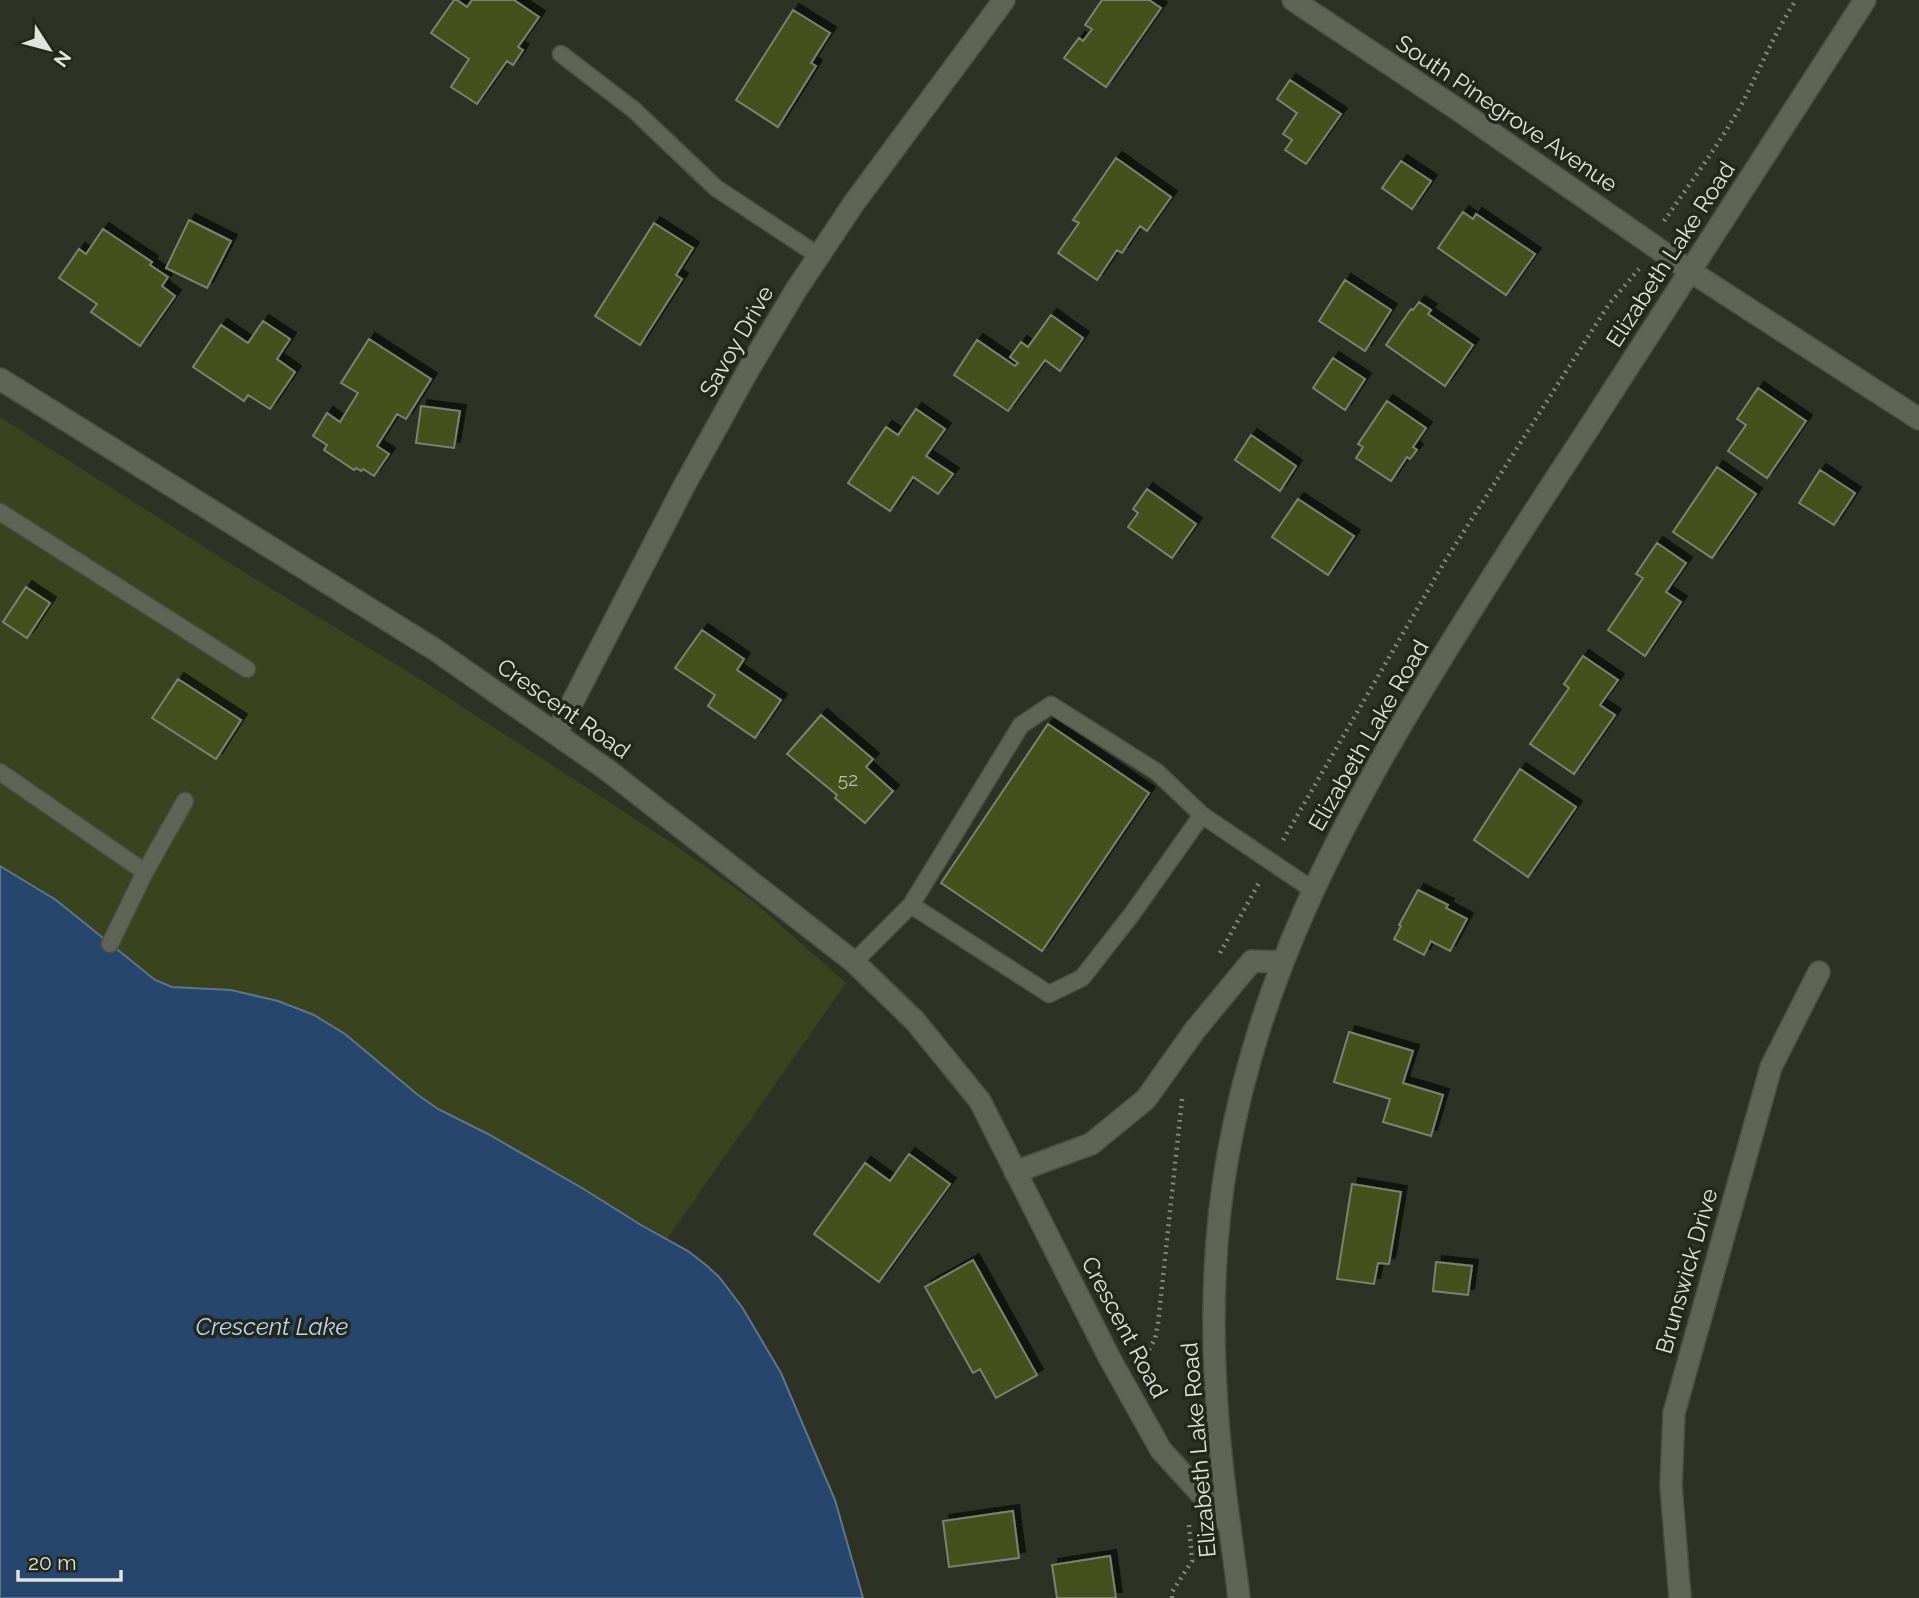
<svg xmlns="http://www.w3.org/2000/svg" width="1919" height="1598" viewBox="0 0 1919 1598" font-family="Raleway,sans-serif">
<defs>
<filter id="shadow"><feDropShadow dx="6" dy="-6" stdDeviation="0" flood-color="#0009"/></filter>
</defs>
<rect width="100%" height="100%" fill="#2e3224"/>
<!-- green -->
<path fill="#39431e" d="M0,417l239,152 176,107 260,169 78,56 93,82 -179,256 -179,-105 -50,-25 -20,-14 -73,-61 -67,-33 -47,-11 -59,-3 -17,-7 -99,-80 -56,-34z"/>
<!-- water -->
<path fill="#27466d" stroke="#5f758e" stroke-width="2" d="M0,866l56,34 99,80 17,7 59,3 47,11 36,14 31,19 73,61 20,14 50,25 94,54 59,37 47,26 18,14 13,12 23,30 39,66 54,127 28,98h-863z"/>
<!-- building -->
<path fill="#44511c" stroke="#7c8171" stroke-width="2" filter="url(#shadow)" d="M454,0h3l10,7 5,-7h42l25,17 -21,30 5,3 -10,15 -6,-4 -30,43 -26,-17 18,-28 -38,-26z
M1102,0h47l12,8 -55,79 -42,-29 15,-20 4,3 9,-12 -7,-4z
M793,10l37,23 -19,30 5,3 -38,61 -42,-27z
M1290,80l51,34 -35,50 -21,-14 7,-10 -9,-6 14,-21 -20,-14z
M1116,158l55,39 -24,34 -7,-5 -18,27 -5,-3 -20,30 -39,-27 21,-30 -6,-3z
M1401,161l30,20 -19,28 -30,-21z
M1463,212l10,7 3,-5 59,40 -29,41 -68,-47z
M189,220l42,21 -24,47 -41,-20z
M654,223l39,25 -17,27 6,4 -42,66 -45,-29z
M103,229l49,33 -2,3 18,12 -6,9 13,10 -35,50 -49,-34 6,-8 -38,-26 20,-29 7,5z
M1345,280l46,30 -26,41 -46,-30z
M1419,302l12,8 -3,4 45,31 -28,41 -59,-41 25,-36 2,1z
M1051,315l32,23 -23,33 -15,-11 -37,51 -54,-36 23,-35 38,26 3,-3 -8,-6 11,-15 7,5z
M263,321l27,18 -13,20 18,13 -25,37 -22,-14 -4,6 -51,-34 28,-42 27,18z
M369,339l62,40 -25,40 -9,-5 -20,32 12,8 -15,22 -11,-7 -2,2 -5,-3 -2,2 -30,-20 3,-5 -14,-9 14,-23 13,9 18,-29 -17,-10z
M1333,358l32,21 -20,31 -32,-22z
M1758,388l48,33 -39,57 -39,-27 18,-26 -9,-6z
M1387,401l39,27 -13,19 4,3 -7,9 -3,-2 -16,24 -35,-23 7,-11 -5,-3z
M421,406l39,5 -6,37 -38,-5z
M916,409l29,20 -19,27 27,18 -15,20 -25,-17 -23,34 -42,-28 38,-56 12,8z
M1251,435l45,31 -16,25 -45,-31z
M1717,467l39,27 -44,64 -39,-26z
M1820,470l35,23 -21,32 -35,-22z
M1147,489l49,35 -24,34 -44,-31 10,-14 -5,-4z
M1298,499l56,37 -26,39 -56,-38z
M1657,543l29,20 -20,29 15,10 -36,54 -37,-26 35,-52 -7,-4z
M26,587l24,16 -23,35 -24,-16z
M702,630l42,29 -7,11 44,30 -26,38 -47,-32 7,-11 -40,-27z
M1583,656l35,24 -18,25 15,10 -41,59 -44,-30 39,-56 -5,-4z
M178,679l63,41 -25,39 -64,-41z
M821,715l52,44 -7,8 27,24 -28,32 -30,-25 2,-3 -50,-41z
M1048,724l101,69 -107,158 -101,-68z
M1520,769l56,38 -48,70 -54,-37z
M1418,890l30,15 -2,3 21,11 -17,32 -19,-10 -7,14 -30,-16 7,-13 -2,-1z
M1349,1032l64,19 -10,32 40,12 -12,41 -48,-14 7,-23 -56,-17z
M909,1154l41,30 -71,98 -65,-48 51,-71 25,18z
M1352,1184l49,8 -12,72 -11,-1 -4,21 -37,-5z
M973,1260l64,115 -41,23 -16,-29 -7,4 -48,-86z
M1436,1262l36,4 -4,29 -35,-4z
M1013,1511l6,47 -70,9 -6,-46z
M1110,1556l6,42h-59l-5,-33z"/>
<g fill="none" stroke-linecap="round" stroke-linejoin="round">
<defs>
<path id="lane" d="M561,54l73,56 82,78 103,68
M0,512l247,157
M0,772l145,100
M911,905l110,-180 30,-20 106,67 45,43
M110,944l35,-72 40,-71
M854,962l57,-57 138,89 33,-16 50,-64 70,-99 111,75"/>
<path id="street" d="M1293,0l164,109 233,162 229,148
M0,379l434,270 172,120 248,193 61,59 65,80 130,258 51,91 69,76
M556,734l128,-248 66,-119 46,-77 58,-87 150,-203
M1015,1172l76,-28 55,-45 49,-69 57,-69 29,1
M1680,1598l-9,-112 3,-73 97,-346 48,-95"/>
<path id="secondary" d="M1239,1598c-7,-59 -17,-118 -21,-177 -7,-89 -6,-178 10,-266 31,-174 108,-324 199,-473 51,-84 104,-166 158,-248 94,-144 186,-290 280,-434"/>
</defs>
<!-- lane casing -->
<use href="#lane" stroke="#4b4f43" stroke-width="19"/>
<!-- street casing -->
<use href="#street" stroke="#4b4f43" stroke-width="24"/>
<!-- secondary casing -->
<use href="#secondary" stroke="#4b4f43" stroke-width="24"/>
<!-- path -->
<path stroke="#83877b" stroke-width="4.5" stroke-dasharray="2 5" stroke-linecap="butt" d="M1664,221c27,-39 57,-79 80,-121 17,-34 31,-68 52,-100
M1283,840l162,-279 164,-257 30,-35
M1220,953l40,-72
M1142,1362l13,-23 3,-15 24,-225
M1172,1598v-6l20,-31 -3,-36"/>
<!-- lane -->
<use href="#lane" stroke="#5f6455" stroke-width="16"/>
<!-- street -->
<use href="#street" stroke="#5f6455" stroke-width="21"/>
<!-- secondary -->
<use href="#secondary" stroke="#5f6455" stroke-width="21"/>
</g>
<g text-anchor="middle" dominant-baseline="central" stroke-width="7" stroke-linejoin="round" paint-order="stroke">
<!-- number labels -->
<g font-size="19" fill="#babfac">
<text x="848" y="779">52</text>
</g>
<!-- street labels -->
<g font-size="23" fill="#e1e4dc" stroke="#24281b">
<text transform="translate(1507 113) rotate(34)">South Pinegrove Avenue</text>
<text transform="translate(1670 254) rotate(-57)">Elizabeth Lake Road</text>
<text transform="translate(736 341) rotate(-60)">Savoy Drive</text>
<text transform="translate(564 708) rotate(35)">Crescent Road</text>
<text transform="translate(1368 735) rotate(-60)">Elizabeth Lake Road</text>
<text transform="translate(1686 1271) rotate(-74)">Brunswick Drive</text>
<text transform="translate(1125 1327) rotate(62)">Crescent Road</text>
<text transform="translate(1198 1450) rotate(-95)">Elizabeth Lake Road</text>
</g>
<!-- water labels -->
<g font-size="24" font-style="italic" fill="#b6d4fc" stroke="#24281b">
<text x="272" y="1326">Crescent Lake</text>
</g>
</g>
<!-- north arrow -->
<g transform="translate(49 49) rotate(126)" stroke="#24281b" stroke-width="5" paint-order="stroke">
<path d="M0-5L12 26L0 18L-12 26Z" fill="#e1e4dc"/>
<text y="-10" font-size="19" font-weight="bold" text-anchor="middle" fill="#e1e4dc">N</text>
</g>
<!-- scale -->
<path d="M18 1570v10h103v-10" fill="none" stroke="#e1e4dc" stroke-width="3.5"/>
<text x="28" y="1570" font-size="21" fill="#e1e4dc" stroke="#24281b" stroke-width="5" paint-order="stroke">20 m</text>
</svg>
